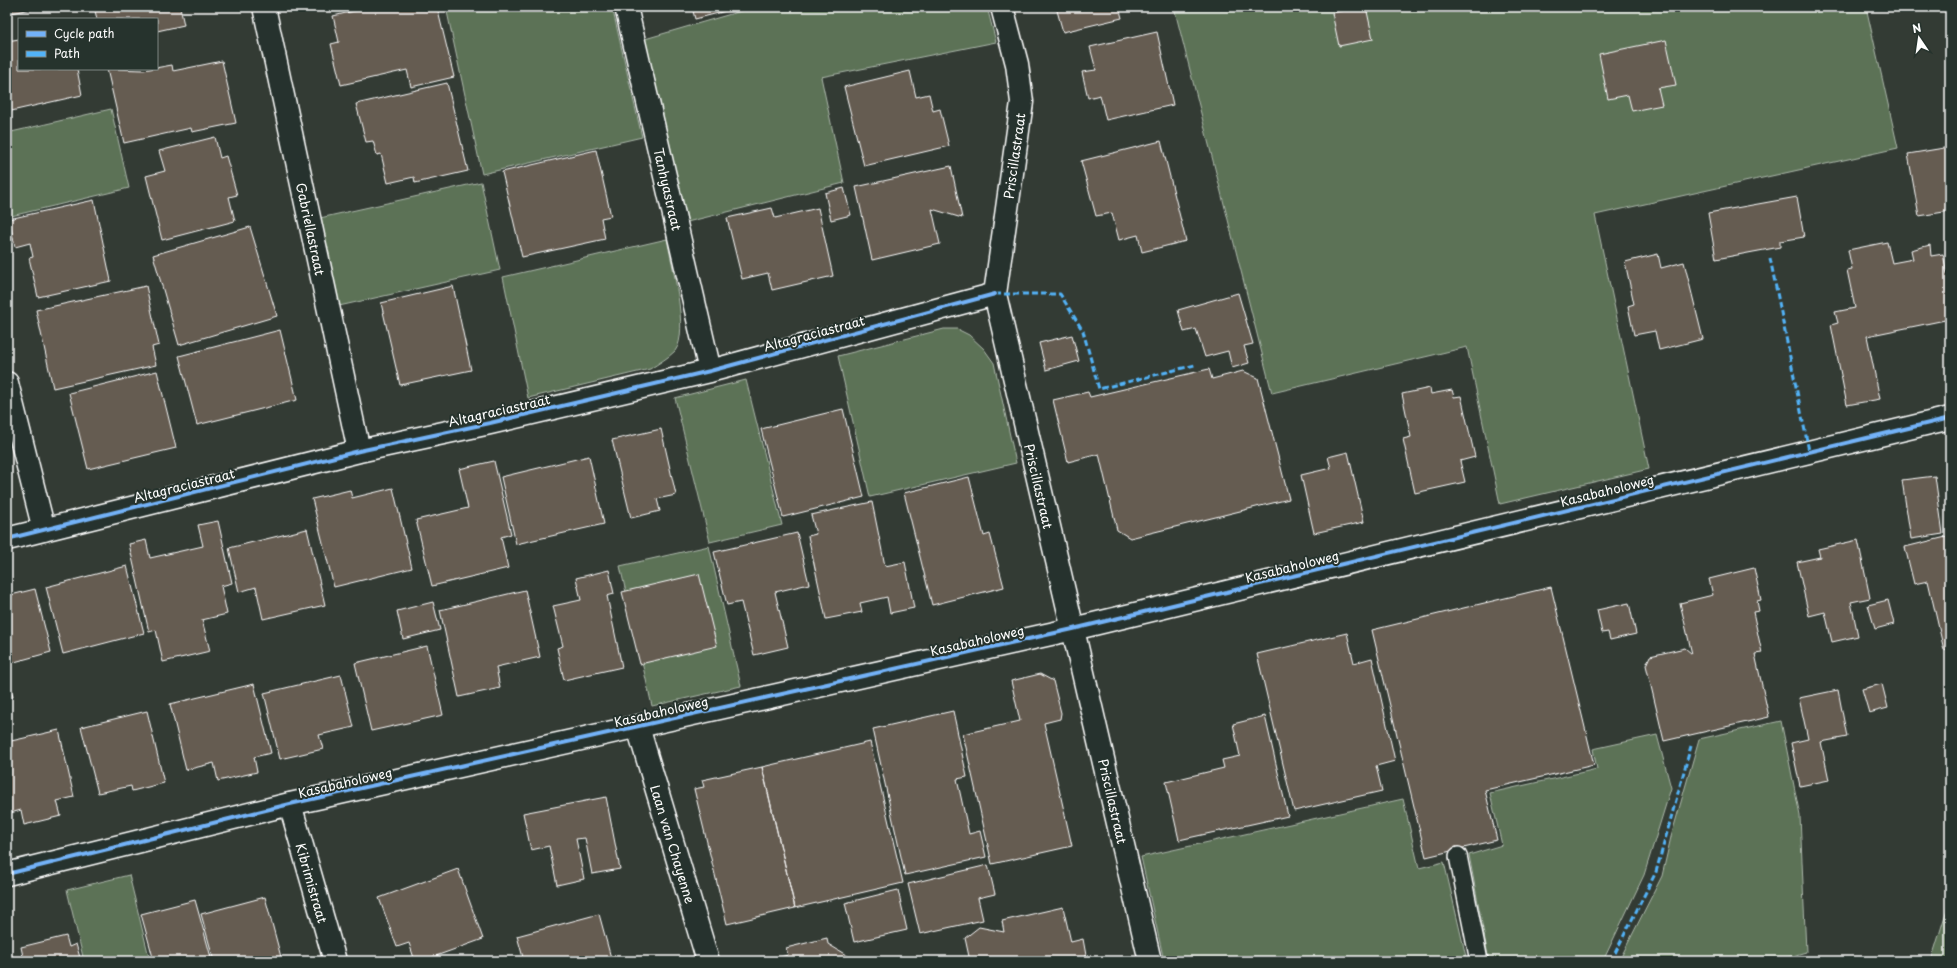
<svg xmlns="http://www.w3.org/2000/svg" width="1957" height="968" viewBox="0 0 1957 968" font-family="'Playpen Sans',sans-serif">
<rect width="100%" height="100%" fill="#333b34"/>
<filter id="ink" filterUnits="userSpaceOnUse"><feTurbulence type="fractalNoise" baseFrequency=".025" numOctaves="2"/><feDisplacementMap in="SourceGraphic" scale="8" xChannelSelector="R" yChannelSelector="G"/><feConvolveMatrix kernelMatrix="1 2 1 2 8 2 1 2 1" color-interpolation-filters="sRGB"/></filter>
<g filter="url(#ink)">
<!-- green -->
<path fill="#5b7257" stroke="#adb8ab" d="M446,7h166l30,130 -160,37z
M755,7h232l9,35 -175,35 23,106 -157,39 -42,-183z
M1174,7h692l32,141 -303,67 54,254 -149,35 -33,-157 -195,46z
M111,109l18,79 -122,29v-84z
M481,182l19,88 -161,36 -19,-88z
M667,239c4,23 23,93 8,112 -7,7 -16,12 -25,18l-122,29 -25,-121z
M944,329h13l12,6 15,14 10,14 22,100 -146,34 -32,-141z
M746,380l36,145 -72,17 -35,-144z
M709,546l32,140 -89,20 -32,-140z
M1781,721l19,95 6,136 -31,9h-156l43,-85 9,-39 28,-98z
M1657,735l14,53 -27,87 -41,86h-114l-20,-106 33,-10 -12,-52 107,-24 -4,-20z
M1403,799l16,69 25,-6 23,99h-303l-23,-104z
M129,875l21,86h-66l-17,-71z
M1948,906h2v55h-19z"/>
<!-- building -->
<path fill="#655b51" stroke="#fff" d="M7,7h34l-34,7z
M94,7h86l4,18 -27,6v-12h-60z
M372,7h65l17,70 -43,10 -4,-17 -66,15 -10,-41 8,-2 -6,-26z
M692,7h42v2l-39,10z
M1056,7h63l3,11 -59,14z
M1359,7h7l7,32 -34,7 -7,-33z
M1157,32l16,73 -67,15 -6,-25 -12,3 -6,-26 14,-2 -6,-23z
M19,39v30h58l5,26 -75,17v-71z
M1666,40l10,45 -18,3 4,17 -30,6 -4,-16 -20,4 -9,-45z
M222,61l14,62 -44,9 -1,-4 -67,15 -17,-74 37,1 28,-5 1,6z
M910,71l6,26 13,-3 4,17 7,-2 9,37 -85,20 -20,-79z
M447,83l21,88 -53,12 -1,-6 -26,6 -7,-29 -4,1 -4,-14 -7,1 -10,-38z
M215,137l5,21 6,-2 11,39 -8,2 6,24 -73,19 -16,-64 19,-5 -6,-20z
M1161,141l25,100 -44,11 -4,-17 -19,5 -7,-27 -16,3 -15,-55z
M1950,147v64l-31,5 -11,-62z
M596,150l15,66 -10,2 4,21 -83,18 -20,-85z
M951,166l11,52 -30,-9 8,35 -68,16 -16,-73z
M844,188l7,27 -20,5 -6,-27z
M1797,197l7,40 -24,4v6l-64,12 -8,-46z
M94,200l17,81 -73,16 -9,-39 4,-1 -3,-14 -15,4 -6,-28z
M772,208l3,10 43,-10 15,68 -61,14 -4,-17 -26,6 -15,-61z
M250,227l27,89 -98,29 -26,-90z
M1887,242l5,21 21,-4 -2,-9 19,-5 1,11 12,-2 7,34v31l-83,17 13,63 -33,6 -16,-80 7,-2 -3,-11 20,-4 -8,-38 5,-1 -4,-19z
M1658,254l3,14 23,-6 19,77 -44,11 -4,-19 -21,4 -6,-29 6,-2 -9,-42z
M146,286l13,59 -7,2 4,18 -103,23 -17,-78z
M453,286l18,84 -71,15 -19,-82z
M1238,293l15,51 -9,2 5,17 -17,5 -4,-17 -23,6 -9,-28 -12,3 -6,-22z
M280,330l17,70 -100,25 -18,-69z
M1072,335l7,26 -33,9 -7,-27z
M1209,369l3,10 31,-8 15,7 31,121 -159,39 -13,-8 -18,-76 -31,8 -15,-62 35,-8 2,5z
M157,371l19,77 -88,21 -19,-76z
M1430,388l1,6 21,-4 2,7 7,-1 14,61 -15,4 5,21 -50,11 -12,-54 8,-2 -9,-43z
M843,409l21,88 -81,20 -22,-88z
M661,429l15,66 -19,4 3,12 -29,7 -19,-78z
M1348,452l16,70 -50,11 -13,-58 30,-7 -3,-11z
M589,456l15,68 -88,20 -15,-67z
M494,461l17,73 -10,3 7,31 -76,18 -16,-66 52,-12 -9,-39z
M1935,476l8,58 -32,5 -9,-59z
M969,477l15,59 6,-2 14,53 -72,18 -28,-112z
M393,488l19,80 -78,19 -22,-88 38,-9 2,8z
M872,502l13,64 20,-4 9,46 -24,5 -3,-16 -27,6 2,9 -36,7 -18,-83 8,-2 -5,-19z
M218,521l14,62 -11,3 6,28 -25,6 8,31 -47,11 -7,-32 -7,2 -20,-88 17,-4 4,18 53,-12 -5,-21z
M307,529l18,76 -62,14 -7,-32 -17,5 -10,-44z
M797,533l12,51 -34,8 13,55 -34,8 -13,-53 -14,3 -13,-53z
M1950,536v113l-6,1 -16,-69 -14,3 -9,-37z
M1858,540l12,58 -19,4 7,34 -26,6 -7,-30 -16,4 -12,-54 23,-5 -2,-8z
M127,566l17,67 -81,21 -17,-67z
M1754,568l7,32 -4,1 2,10 -6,1 9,41 -7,1 14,63 -105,24 -18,-76 4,-9 35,-8 7,6 -12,-51 33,-8 -4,-16z
M609,570l5,24 -7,2 15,71 -58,13 -7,-32 6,-2 -10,-40 28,-6 -5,-22z
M699,574l18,72 -77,18 -18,-72z
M1551,587l43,178 -109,25 12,50 -71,17 -54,-227z
M35,589l16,63 -44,12v-68z
M525,590l15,67 -44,10 4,21 -41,9 -19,-87z
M1888,600l6,24 -19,5 -7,-24z
M433,602l7,28 -37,9 -6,-28z
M1629,603l7,31 -26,6 -2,-8 -6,1 -5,-23z
M1347,633l7,30 18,-5 23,103 -19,5 6,25 -88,20 -37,-157z
M427,646l16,69 -72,16 -16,-68z
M7,674l6,23 -6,2z
M1040,674l13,7 8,32 -1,6 -16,4 28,123 -80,18 -29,-130 57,-13 -9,-40z
M341,675l13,52 -35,8 4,14 -43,10 -16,-66z
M254,684l17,69 -17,4 3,15 -39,9 -4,-18 -28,7 -16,-66z
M1882,684l6,24 -19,5 -7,-24z
M1838,690l9,47 -26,5 8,38 -29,6 -9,-43 17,-4 -9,-41z
M147,711l17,72 -32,8 -1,-5 -33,7 -17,-66z
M953,711l14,66 -10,2 12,55 11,-3 6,26 -81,18 -32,-146z
M1265,716l23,100 -109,24 -13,-58 58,-14 -2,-8 18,-4 -7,-32z
M59,730l15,67 -17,4 4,15 -37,9 -3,-15 -14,4v-72z
M870,742l33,141 -108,25 -33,-141z
M762,767l33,141 -68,16 -33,-135 10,-2 -2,-7z
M606,797l14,72 -28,5 -7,-36 -9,1 8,40 -27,6 -8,-39 -18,4 -8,-37z
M988,865l7,29 -17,4 5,22 -63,14 -12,-50z
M458,869l25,70 -61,22h-7l-6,-18 -12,4 -18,-49z
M898,890l9,40 -53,12 -9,-39z
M265,897l17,64h-68l-13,-47z
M195,900l17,61h-58l-13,-47z
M1063,907l8,35 12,-3 4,22h-117l-5,-23 14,-11 25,5 -2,-11z
M599,914l12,44 -13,3h-74l-7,-25z
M66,936l3,11 7,-3 5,17h-57l-3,-14z
M827,938l1,6 28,17h-79l-1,-3 12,-3 -2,-7z"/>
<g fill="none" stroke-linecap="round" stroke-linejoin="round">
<defs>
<path id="lane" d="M1458,856l21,105"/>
<path id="street" d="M264,7l95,444
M626,7l84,364
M1002,7l15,57 5,38 -27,192 155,667
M7,383l37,147
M7,539l352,-88 131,-28 220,-52 285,-77
M638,727l70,234
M290,804l45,157"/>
<path id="secondary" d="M7,874l283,-70 783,-175 877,-211"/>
</defs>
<!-- lane casing -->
<use href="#lane" stroke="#fff" stroke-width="20"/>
<!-- street casing -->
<use href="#street" stroke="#fff" stroke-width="25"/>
<!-- secondary casing -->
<use href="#secondary" stroke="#fff" stroke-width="25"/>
<!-- lane -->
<use href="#lane" stroke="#26332d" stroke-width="17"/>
<!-- street -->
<use href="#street" stroke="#26332d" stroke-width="22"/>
<!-- secondary -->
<use href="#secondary" stroke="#26332d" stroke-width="22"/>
<!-- quiet -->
<path stroke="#52b3f8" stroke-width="3" stroke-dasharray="6 3" stroke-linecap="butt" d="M1770,258l39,193
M995,294h65l23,37 16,58 96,-24
M1611,961l45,-89 35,-126"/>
<defs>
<path id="cycleway" d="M7,539l352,-88 131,-28 220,-52 285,-77
M7,874l283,-70 783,-175 877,-211"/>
</defs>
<!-- cycleway casing -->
<use href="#cycleway" stroke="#26332d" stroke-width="6"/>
<!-- cycleway -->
<use href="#cycleway" stroke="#73b2f8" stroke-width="4"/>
</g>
</g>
<g text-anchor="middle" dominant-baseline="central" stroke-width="4" stroke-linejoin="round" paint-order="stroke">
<!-- street labels -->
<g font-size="13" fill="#fff" stroke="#26332d">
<text transform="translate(1014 156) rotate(-82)">Priscillastraat</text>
<text transform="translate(668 189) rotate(77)">Tanhyastraat</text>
<text transform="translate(311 229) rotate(78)">Gabriellastraat</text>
<text transform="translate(814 333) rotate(-15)">Altagraciastraat</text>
<text transform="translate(499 410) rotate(-13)">Altagraciastraat</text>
<text transform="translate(184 485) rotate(-14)">Altagraciastraat</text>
<text transform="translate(1039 486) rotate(77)">Priscillastraat</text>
<text transform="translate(1607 490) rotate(-14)">Kasabaholoweg</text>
<text transform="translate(1292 566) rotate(-14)">Kasabaholoweg</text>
<text transform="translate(977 640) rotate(-13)">Kasabaholoweg</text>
<text transform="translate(661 711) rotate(-13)">Kasabaholoweg</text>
<text transform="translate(345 782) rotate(-13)">Kasabaholoweg</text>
<text transform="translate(1113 801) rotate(77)">Priscillastraat</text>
<text transform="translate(673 844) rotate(73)">Laan van Chayenne</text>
<text transform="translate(312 883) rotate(74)">Kibrimistraat</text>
</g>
</g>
<!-- margin -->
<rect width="1957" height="968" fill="none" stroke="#26332d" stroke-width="24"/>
<rect x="12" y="12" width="1933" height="944" fill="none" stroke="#fff" stroke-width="1.5" filter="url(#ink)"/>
<!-- legend -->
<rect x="18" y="18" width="140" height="52" fill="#26332d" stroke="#7d8581"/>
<rect x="26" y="31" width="20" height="6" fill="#73b2f8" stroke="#7d8581"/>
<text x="54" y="38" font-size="12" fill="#ffffff">Cycle path</text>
<rect x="26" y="51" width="20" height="6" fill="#52b3f8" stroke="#7d8581"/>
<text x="54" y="58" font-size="12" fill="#ffffff">Path</text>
<!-- north arrow -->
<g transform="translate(1919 38) rotate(347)" stroke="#26332d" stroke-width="3" paint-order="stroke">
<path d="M0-3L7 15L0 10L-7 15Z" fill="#ffffff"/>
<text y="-6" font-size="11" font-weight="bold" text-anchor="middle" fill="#ffffff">N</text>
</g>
</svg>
